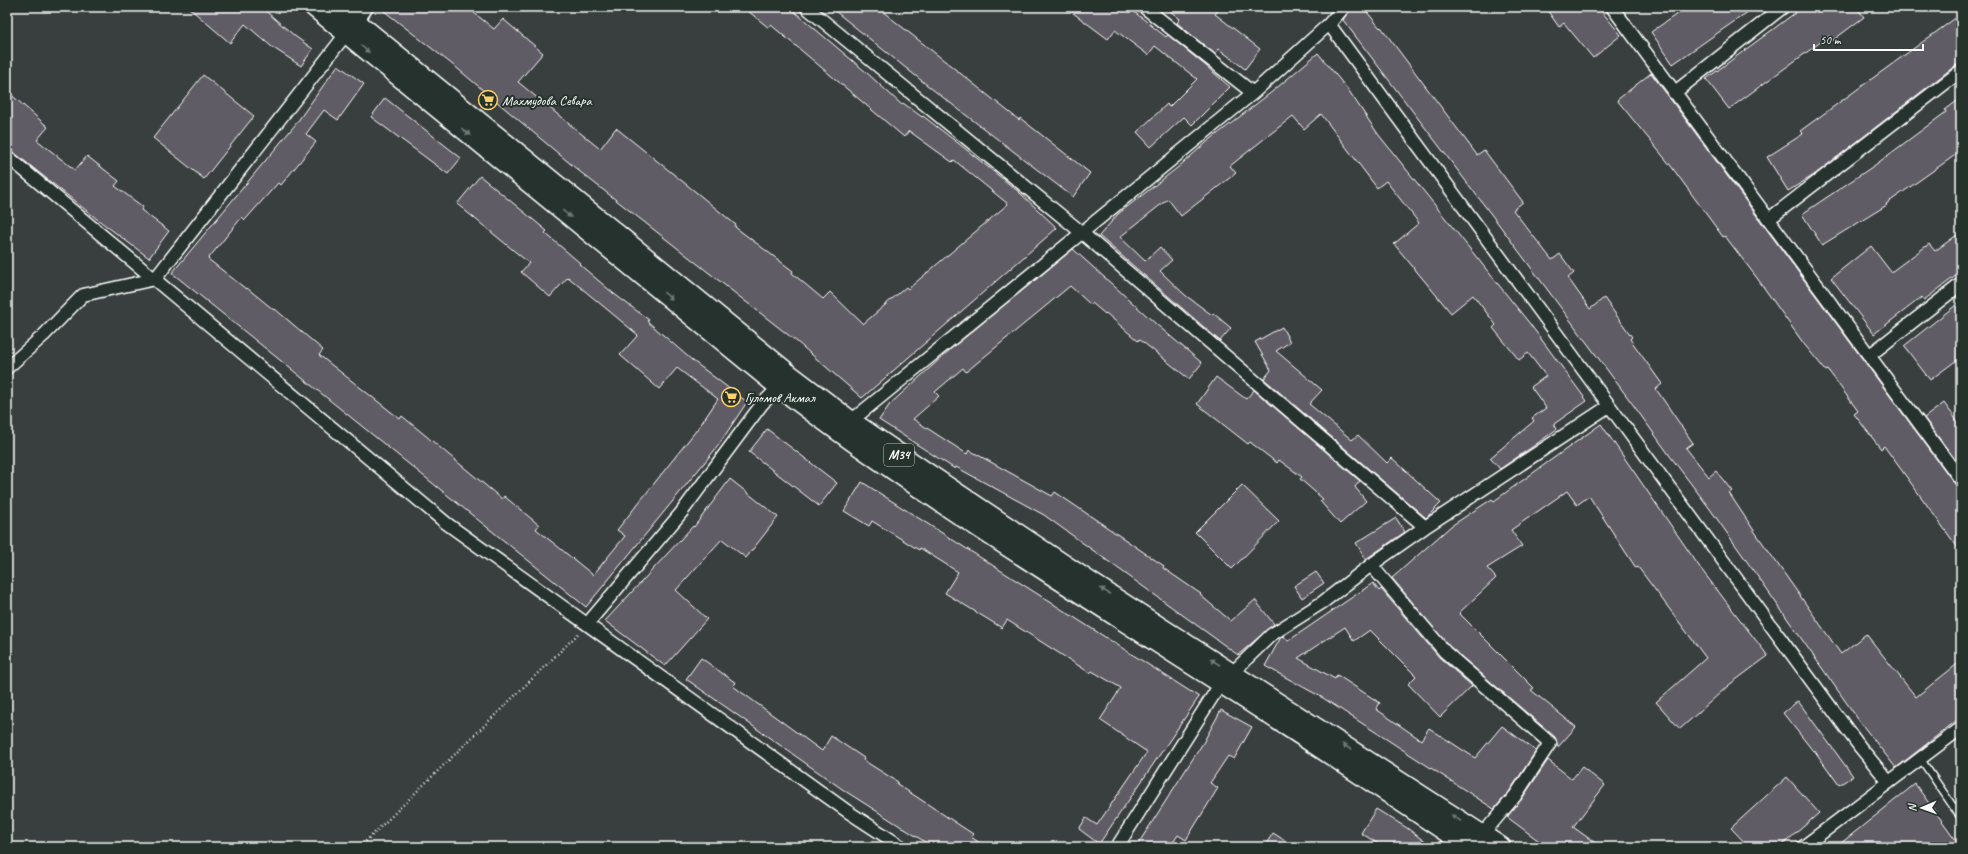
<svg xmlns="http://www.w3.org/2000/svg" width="1968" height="854" viewBox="0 0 1968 854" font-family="Caveat,sans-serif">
<rect width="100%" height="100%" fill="#383f3e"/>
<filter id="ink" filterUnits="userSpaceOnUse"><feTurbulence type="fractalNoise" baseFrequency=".025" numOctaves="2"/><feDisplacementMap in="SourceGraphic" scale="8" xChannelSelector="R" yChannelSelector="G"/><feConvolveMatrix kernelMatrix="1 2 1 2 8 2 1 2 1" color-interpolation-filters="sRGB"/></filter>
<g filter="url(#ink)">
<!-- building -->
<path fill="#615b65" stroke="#fff" d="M188,7h73l35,30 17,12 -12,17 -29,-19 -27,-23 -15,19z
M379,7h88l27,22 9,-10 40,34 -25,29 82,67 16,-21 86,69 34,28 -1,2 58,44 -1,2 31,26 7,-7 33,32 43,-37 2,2 100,-85 -54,-44 -2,2 -43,-31 -5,6 -133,-112 -2,3 -26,-21h46l77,65 36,33 1,-2 19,14 1,-1 40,31 56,45 38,36 -195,170 -66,-57 -217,-170 -121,-102z
M830,7h47l142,113 1,-2 70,55 -17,24 -141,-108z
M1065,7h63l38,30 2,-2 38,31 24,21 -38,38 -8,-8 -33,30 -14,-15 30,-28 2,3 28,-28 -42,-33 -7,9 -33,-25 -7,9z
M1165,7h56l-6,7 45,35 -15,20 -26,-20 -4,5 -38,-31 3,-4z
M1351,7h12l17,21 1,-1 96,128 7,-5 39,52 -10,8 39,50 8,-6 14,19 -6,5 22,31 14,-11 28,39 -2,2 32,45 -6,5 37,54 -7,5 23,29 7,-6 16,20 -3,2 26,39 86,122 25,-20 50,63 45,-36v56l-65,51 -36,-46 -150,-213 -40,-53 -36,-50 -137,-184 -154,-202z
M1545,7h53l23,28 -28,23 -29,-35 -5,4z
M1687,7h68l-82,57 -22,-32z
M1803,7h53l8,10 -32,24 -3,-5 -100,73 -23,-30z
M1961,14v50l-5,1 -142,110 -26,16 -21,-34 36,-23 -3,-3z
M1318,53l31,38 29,43 152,190 57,77 -33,23 3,5 -22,16 -35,24 -10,-11 44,-37 -2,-3 14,-10 -15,-21 15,-11 -18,-23 -9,7 -26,-32 3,-3 -23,-30 -22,18 -57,-69 25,-21 -33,-42 -9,7 -56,-74 -17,15 -11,-13 -63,50 6,7 -55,43 -13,-17 -48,38 25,24 15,-14 12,13 -12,11 25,24 27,20 1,-2 18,15 -11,13 -121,-105 19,-22 59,-46 30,-26 66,-51z
M338,65l26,19 -26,36 -14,-10 -18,24 10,8 -35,43 -3,-2 -33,37 -3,-3 -34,42 38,30 1,-1 27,22 1,-1 48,41 -4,5 81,64 2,-3 100,83 2,-3 35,29 -3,4 57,46 32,-39 -8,-6 82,-103 19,-28 -41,-31 -18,21 -39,-34 18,-20 -70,-58 -18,20 -29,-25 8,-9 -72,-59 23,-28 67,55 -2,2 35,30 -1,1 34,29 36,27 -2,1 46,40 54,41 -29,44 -132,161 -414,-334 123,-148z
M1651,73l304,411 6,3v65l-77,-106 -3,3 -27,-35 4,-3 -30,-41 -2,1 -22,-27 -47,-66 -32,-42 -2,1 -52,-71 -54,-66z
M203,75l51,41 -50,63 -51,-41z
M7,91l41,36 -11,13 38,30 12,-14 32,25 -4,5 28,21 -2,3 28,21 -20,27 -52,-39 -90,-72z
M385,98l76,60 -13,16 -77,-57z
M1961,98v53l-75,53 1,1 -65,40 -20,-31 73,-49 71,-53 -1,-2z
M1961,232v40l-37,28 -2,-3 -48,37 -43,-56 40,-32 20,26 38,-28 6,7z
M1073,249l83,75 46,39 -13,16 -50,-40 -1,2 -32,-28 -1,1 -13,-11 -1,2 -21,-19 -104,86 -3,-4 -28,24 4,4 -26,23 54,35 2,-4 83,46 3,-4 109,74 -1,2 38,26 -1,1 31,26 24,-21 19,24 -36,31 -194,-140 -88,-48 -1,2 -76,-49 11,-16 62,-56z
M1961,301v56l-31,23 -26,-34z
M1282,327l8,15 -14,9 46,39 -13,14 43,36 6,-5 29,28 5,-5 49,45 -15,15 -162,-139 7,-9 -16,-28z
M1216,377l30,22 8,-9 106,91 -5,6 11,14 -26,23 -20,-23 3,-2 -23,-20 2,-2 -23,-17 -2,3 -27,-21 -2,2 -51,-40z
M1944,403l17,23v41l-37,-49z
M1601,424l100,145 67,87 -39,29 -49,44 -24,-27 50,-44 -68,-91 -2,1 -47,-72 -12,9 -10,-14 -56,39 11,16 -35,22 9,10 -37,35 75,75 -3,2 45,37 -18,20 -3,-10 -105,-90 -58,-69 59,-52 41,-27 2,2z
M767,429l70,54 -18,23 -70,-54z
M730,479l48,38 -32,41 -24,-19 -46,51 31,29 -42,47 -60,-45 88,-95 1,1z
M862,482l337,215 -100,147 -20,-15 7,-11 11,7 50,-73 -47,-32 21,-32 -29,-17 -2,2 -83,-53 -5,8 -57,-35 13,-21 -38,-24 -1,2 -47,-29 -3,5 -25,-15z
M1242,485l37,36 -47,48 -37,-37z
M1396,518l9,14 -39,27 -10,-16z
M1316,572l8,11 -22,15 -8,-12z
M1373,583l6,8 2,-2 58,68 33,29 -32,31 -32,-33 8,-8 -46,-46 -16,11 -9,-14 -47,31 37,21 2,-4 43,28 -4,6 45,31 8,-12 46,30 27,-32 34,25 -27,41 -15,17 -171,-111 -58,-32 16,-29 3,-1 4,5z
M701,658l35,25 -3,3 89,65 9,-15 33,22 -1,2 35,22 -1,2 76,50 -2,3 15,10h-53l-88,-56 -159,-112z
M1798,701l55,75 -14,9 -25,-35 -1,1 -30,-38z
M1221,710l31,17 -18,32 -6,-3 -18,27 8,5 -32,52 -8,-5 -8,12h-34l67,-104z
M1548,760l24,19 10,-12 23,18 -32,42 28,20h-54l-40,-30 14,-17z
M1787,777l32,36 -39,34h-31l-18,-19z
M1915,784l46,63h-125l24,-19z
M1376,809l31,19 25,19h-49l-22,-14z
M1273,833l22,14h-31z"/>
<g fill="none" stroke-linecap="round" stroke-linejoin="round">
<defs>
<path id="lane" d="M1920,758l41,60"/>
<path id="street" d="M806,7l275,225 344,295
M1144,7l109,86
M1612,7l349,473
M357,22l10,-15
M1329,24l531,723 28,34
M1674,93l109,-86
M7,156l439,367 401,288 55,36
M1769,219l192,-148
M1870,355l91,-71
M7,368l37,-33 39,-40 72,-16 191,-245
M851,421l402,-328 76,-69 15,-17
M1371,565l74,87 105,91 -35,53 -33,39
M588,623l93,-110 81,-109 17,-17
M1232,673l39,-38 52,-33 48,-37 54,-38 184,-121
M1117,847l104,-164
M1803,847l158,-119"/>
<path id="primary" d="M314,7l465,380c132,101 275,189 415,279 93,59 184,120 275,181
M338,7l451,367 62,47 97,66 142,95 411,265"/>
</defs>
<!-- lane casing -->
<use href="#lane" stroke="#fff" stroke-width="9"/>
<!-- street casing -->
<use href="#street" stroke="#fff" stroke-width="15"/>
<!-- primary casing -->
<use href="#primary" stroke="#fff" stroke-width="22"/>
<!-- path -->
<path stroke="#fff" stroke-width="2.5" stroke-dasharray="1 3" stroke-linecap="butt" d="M360,847l218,-213"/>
<!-- lane -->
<use href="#lane" stroke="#26332d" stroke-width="6"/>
<!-- street -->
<use href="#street" stroke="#26332d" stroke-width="12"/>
<!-- primary -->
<use href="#primary" stroke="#26332d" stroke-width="19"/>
</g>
<!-- one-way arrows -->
<defs><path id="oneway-solid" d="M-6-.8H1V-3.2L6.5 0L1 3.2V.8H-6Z"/></defs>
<g fill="#727a76">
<use href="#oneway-solid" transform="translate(365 49) rotate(39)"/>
<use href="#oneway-solid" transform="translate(466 132) rotate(39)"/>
<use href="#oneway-solid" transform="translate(567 214) rotate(39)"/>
<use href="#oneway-solid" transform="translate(668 296) rotate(39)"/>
<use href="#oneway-solid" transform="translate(1105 591) rotate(-147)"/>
<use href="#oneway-solid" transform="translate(1215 662) rotate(-147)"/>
<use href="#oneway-solid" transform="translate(1347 747) rotate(-147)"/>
<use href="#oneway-solid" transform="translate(1456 818) rotate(-147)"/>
</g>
</g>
<!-- icons -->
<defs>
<symbol id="supermarket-ring" viewBox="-11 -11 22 22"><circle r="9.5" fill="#26332d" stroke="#ffd166" stroke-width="1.5"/><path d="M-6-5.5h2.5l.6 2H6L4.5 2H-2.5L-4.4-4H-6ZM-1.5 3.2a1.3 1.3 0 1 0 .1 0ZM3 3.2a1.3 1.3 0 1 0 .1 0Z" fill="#ffd166"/></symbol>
</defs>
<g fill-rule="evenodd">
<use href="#supermarket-ring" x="477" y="89" width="22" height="22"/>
<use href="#supermarket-ring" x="720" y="386" width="22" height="22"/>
</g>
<g text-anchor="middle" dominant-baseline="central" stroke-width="4" stroke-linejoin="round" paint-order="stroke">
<!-- shield labels -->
<rect fill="#26332d" stroke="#bec2c0" stroke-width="1" x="884" y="444" width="30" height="22" rx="3"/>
<g font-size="13" font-weight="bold" fill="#fff">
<text x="899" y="455">M34</text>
</g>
<!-- poi labels -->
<g font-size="14" fill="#fff" stroke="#26332d" text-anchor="start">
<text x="502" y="100">Махмудова Севара</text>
<text x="745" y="397">Гуломов Акмал</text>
</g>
</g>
<!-- margin -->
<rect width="1968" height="854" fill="none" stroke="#26332d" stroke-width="24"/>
<rect x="12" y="12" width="1944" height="830" fill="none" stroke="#fff" stroke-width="1.5" filter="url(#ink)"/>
<!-- north arrow -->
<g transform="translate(1922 808) rotate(268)" stroke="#26332d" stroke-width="3" paint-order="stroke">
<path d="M0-3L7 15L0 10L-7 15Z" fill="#ffffff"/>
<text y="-6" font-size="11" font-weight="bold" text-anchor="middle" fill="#ffffff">N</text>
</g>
<!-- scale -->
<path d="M1814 44v6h109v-6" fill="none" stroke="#ffffff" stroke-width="2"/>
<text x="1820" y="44" font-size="12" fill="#ffffff" stroke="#26332d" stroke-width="3" paint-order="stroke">50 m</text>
</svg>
